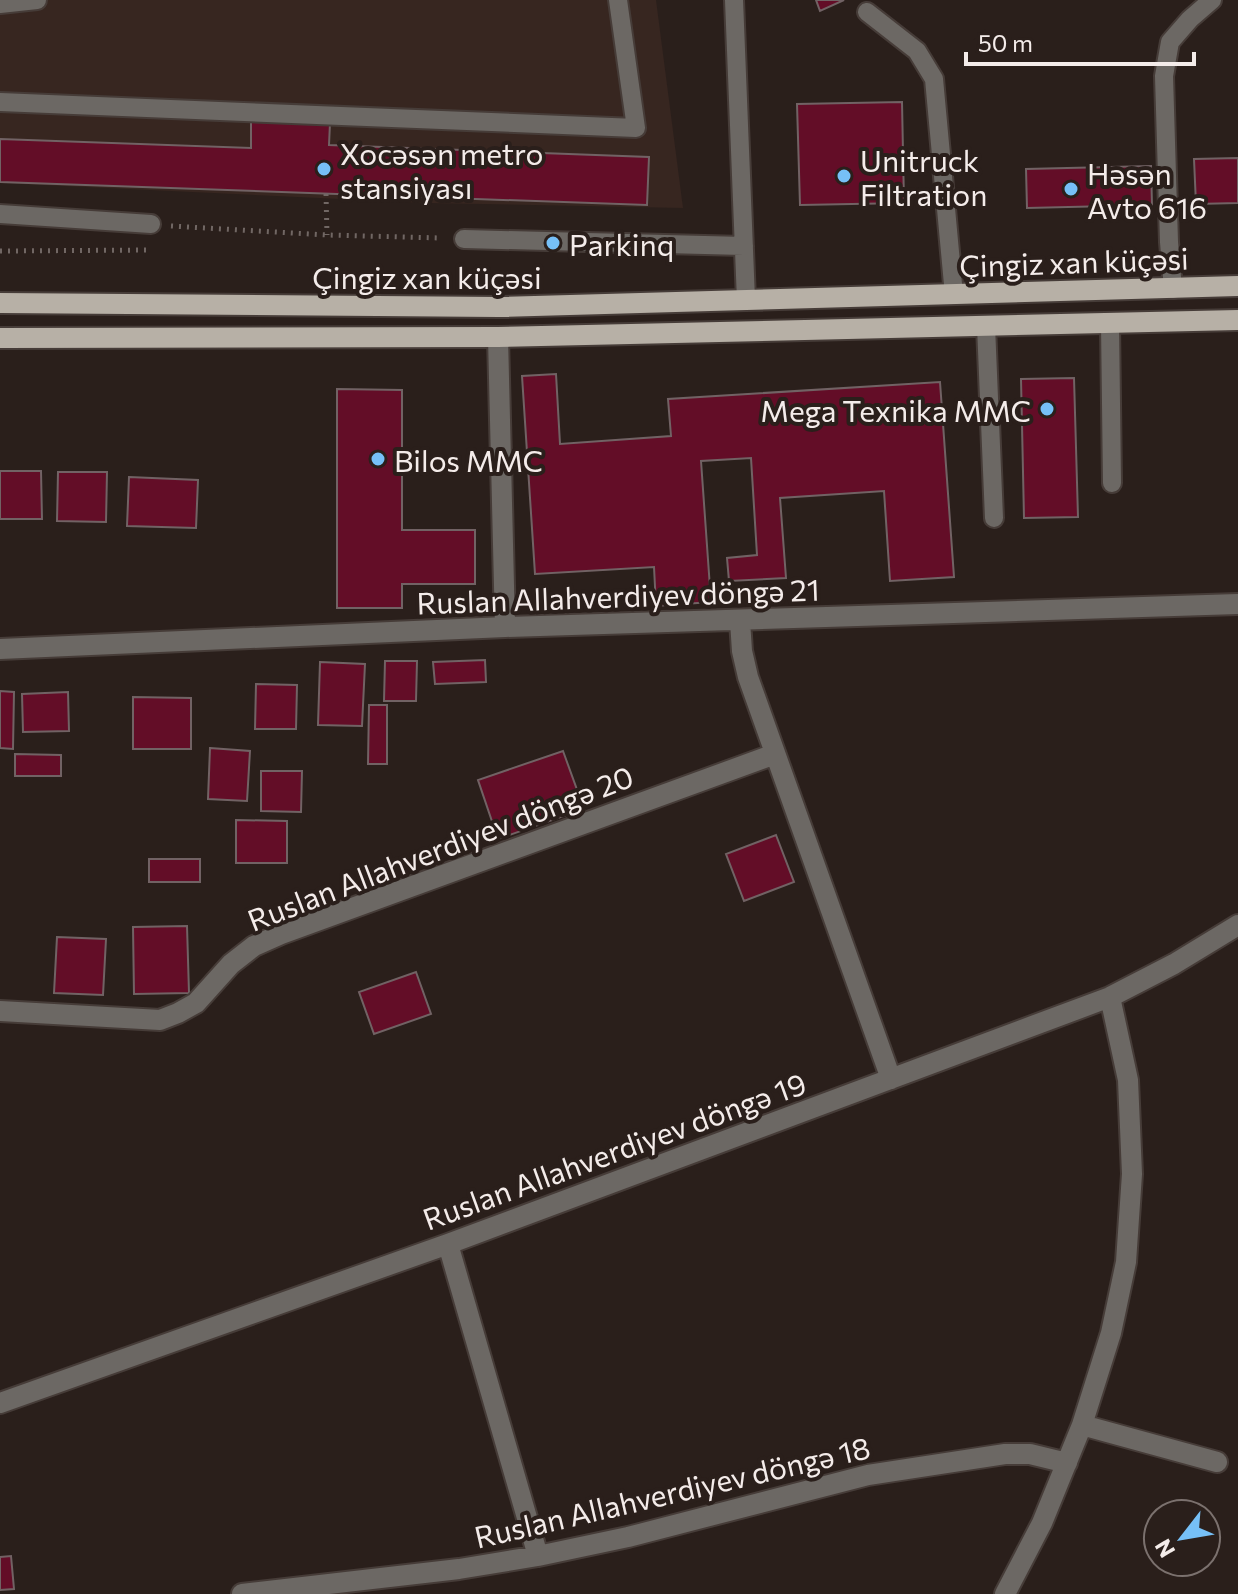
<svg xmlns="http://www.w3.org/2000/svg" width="1238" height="1594" viewBox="0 0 1238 1594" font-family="Commissioner,sans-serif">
<rect width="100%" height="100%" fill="#2a1f1b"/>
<!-- built -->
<path fill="#372620" d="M0,0h656l27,208 -256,-5 -427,-20z"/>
<!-- building -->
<path fill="#630d27" stroke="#716264" stroke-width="2" d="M816,0h28l-24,11z
M902,102l2,101 -104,2 -3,-101z
M251,120l79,3 -1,22 320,12 -2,48 -647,-23v-43l251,9z
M1238,158v45l-42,1 -2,-45z
M1151,166l1,39 -125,3 -1,-39z
M556,374l4,70 111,-8 -3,-37 272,-17 14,195 -64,4 -6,-90 -104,7 6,80 -57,3 -2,-23 30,-3 -6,-97 -50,3 10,141 -55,4 -2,-39 -119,7 -13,-198z
M1074,378l4,139 -54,1 -3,-139z
M337,389l65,1v140h73v54h-73v24h-65z
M0,471h41l1,48h-42z
M58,472h49l-1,50 -49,-1z
M129,477l69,3 -2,48 -69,-2z
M485,660l1,22 -51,2 -2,-22z
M385,661h32l-1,40h-32z
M320,662l45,2 -3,62 -44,-1z
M256,684l41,1 -1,44h-41z
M0,691l14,1 -1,57 -13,-1z
M68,692l1,39 -46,1 -1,-38z
M133,697l58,1v51h-58z
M369,705h18v59h-19z
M210,748l40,3 -3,50 -39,-2z
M563,751l21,58 -86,30 -20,-59z
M15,754l46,1v21h-46z
M261,771h41l-1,41 -40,-1z
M236,820l51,1v42h-51z
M776,835l18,47 -50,19 -18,-47z
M149,859h51v23h-51z
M187,926l2,67 -55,1 -1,-67z
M57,937l49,2 -3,56 -49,-2z
M416,972l15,42 -57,20 -15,-42z
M11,1556l3,33 -14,1v-33z"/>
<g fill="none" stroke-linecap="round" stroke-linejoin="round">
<defs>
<path id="service" d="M734,0l12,300
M0,4l37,-4
M867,12l50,39 17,28 20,216
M0,102l636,26 -18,-128
M0,214l151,10
M464,239l280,7
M1173,289l-4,-47 -5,-166 6,-34 20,-23 22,-19
M1110,323l2,160
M986,326l8,192"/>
<path id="minor" d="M498,337l7,290
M740,621l2,30 6,26 143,402
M0,649l505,-22 733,-23
M0,1011l160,9 18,-7 18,-10 35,-39 23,-18 27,-12 494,-180
M448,1244l90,312
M0,1403l448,-159 662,-247 64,-33 64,-39
M1082,1425l135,37
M242,1594l217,-25 79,-13 90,-19 240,-62 137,-21h25l37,9
M1005,1594l37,-71 40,-98 29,-92 15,-71 6,-88 -4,-94 -18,-83"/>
<path id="primary" d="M0,303l499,4 739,-21
M0,338l498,-1 740,-17"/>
</defs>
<!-- service casing -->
<use href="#service" stroke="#463c38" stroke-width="22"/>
<!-- minor casing -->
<use href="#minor" stroke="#463c38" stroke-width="24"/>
<!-- primary casing -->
<use href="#primary" stroke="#463c38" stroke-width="24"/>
<!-- path -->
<path stroke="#716764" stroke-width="5" stroke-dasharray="2 6" stroke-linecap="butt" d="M326,194l1,41
M171,226l156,9 114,3
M0,251l150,-1"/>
<!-- service -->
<use href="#service" stroke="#6c6864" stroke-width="18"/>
<!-- minor -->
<use href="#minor" stroke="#6c6864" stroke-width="20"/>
<!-- primary -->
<use href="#primary" stroke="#b7b0a6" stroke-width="20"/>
</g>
<!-- markers -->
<g fill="#76c0f7" stroke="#2a1f1b" stroke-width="3">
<circle cx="324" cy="169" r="8"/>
<circle cx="844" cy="176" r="8"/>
<circle cx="1071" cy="189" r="8"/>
<circle cx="553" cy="243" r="8"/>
<circle cx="1047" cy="409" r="8"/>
<circle cx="378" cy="459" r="8"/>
</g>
<g text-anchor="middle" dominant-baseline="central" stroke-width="8" stroke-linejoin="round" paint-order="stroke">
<!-- poi labels -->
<g font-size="30" fill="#f4ecea" stroke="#2a1f1b" text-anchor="start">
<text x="340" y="152">Xocəsən metro<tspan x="340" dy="34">stansiyası</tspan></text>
<text x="860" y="159">Unitruck<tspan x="860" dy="34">Filtration</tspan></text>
<text x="1087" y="172">Həsən<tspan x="1087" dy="34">Avto 616</tspan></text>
<text x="569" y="243">Parkinq</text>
<text x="1031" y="409" text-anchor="end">Mega Texnika MMC</text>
<text x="394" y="459">Bilos MMC</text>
</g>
<!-- street labels -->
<g font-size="30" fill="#f4ecea" stroke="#2a1f1b">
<text transform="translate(1074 261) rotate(-2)">Çingiz xan küçəsi</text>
<text x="427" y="276">Çingiz xan küçəsi</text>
<text transform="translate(618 595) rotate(-2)">Ruslan Allahverdiyev döngə 21</text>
<text transform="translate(440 847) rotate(-21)">Ruslan Allahverdiyev döngə 20</text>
<text transform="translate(614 1150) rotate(-20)">Ruslan Allahverdiyev döngə 19</text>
<text transform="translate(672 1491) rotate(-13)">Ruslan Allahverdiyev döngə 18</text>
</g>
</g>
<!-- north arrow -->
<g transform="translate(1182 1538) rotate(239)"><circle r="38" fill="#2a1f1b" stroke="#7b716e" stroke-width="2"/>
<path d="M0-6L14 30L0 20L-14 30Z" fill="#76c0f7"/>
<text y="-12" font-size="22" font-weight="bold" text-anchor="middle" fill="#f4ecea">N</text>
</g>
<!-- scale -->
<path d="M966 52v12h228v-12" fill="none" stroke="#f4ecea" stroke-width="4"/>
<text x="978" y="52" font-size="24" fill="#f4ecea" stroke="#2a1f1b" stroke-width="6" paint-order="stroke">50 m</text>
</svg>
